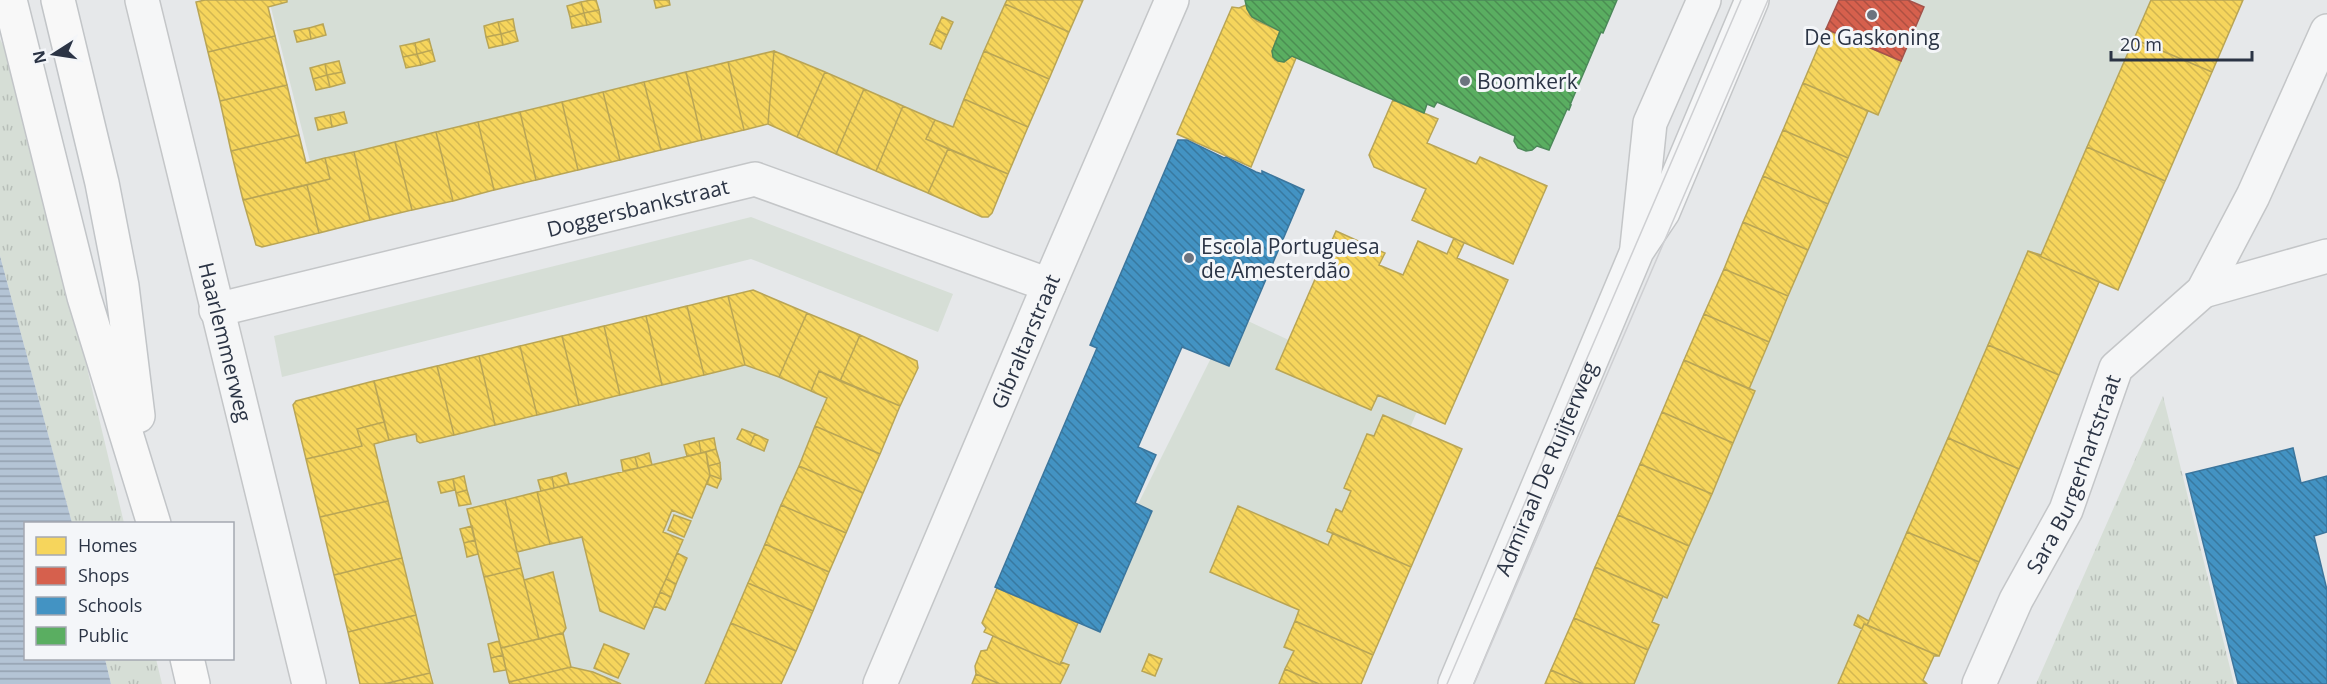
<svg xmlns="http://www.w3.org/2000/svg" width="2327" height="684" viewBox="0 0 2327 684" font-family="'Open Sans',sans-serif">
<defs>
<pattern id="grass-tufts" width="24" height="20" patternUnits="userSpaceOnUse" patternTransform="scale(1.5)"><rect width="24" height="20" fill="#d6ded6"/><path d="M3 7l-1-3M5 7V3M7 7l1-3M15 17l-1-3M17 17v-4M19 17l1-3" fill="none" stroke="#b8bfb9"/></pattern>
<pattern id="water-rules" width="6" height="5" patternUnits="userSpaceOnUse" patternTransform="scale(1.5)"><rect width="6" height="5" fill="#b4c4d5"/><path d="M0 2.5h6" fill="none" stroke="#93a0af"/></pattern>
<pattern id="homes-back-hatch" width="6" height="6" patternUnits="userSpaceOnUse" patternTransform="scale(1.5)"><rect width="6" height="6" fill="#f6d55c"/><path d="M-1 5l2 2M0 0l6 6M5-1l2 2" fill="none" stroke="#d3b751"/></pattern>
<pattern id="shops-back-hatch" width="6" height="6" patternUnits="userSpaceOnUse" patternTransform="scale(1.5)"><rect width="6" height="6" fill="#d6604d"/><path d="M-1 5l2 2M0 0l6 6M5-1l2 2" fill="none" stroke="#ae5042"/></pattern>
<pattern id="schools-back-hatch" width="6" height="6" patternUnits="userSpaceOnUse" patternTransform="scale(1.5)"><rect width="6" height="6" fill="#4393c3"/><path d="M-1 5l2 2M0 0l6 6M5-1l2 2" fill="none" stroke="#3879a0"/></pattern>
<pattern id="public-back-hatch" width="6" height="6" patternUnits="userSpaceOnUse" patternTransform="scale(1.5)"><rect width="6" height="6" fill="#5aae61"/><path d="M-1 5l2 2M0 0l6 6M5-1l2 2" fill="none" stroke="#4b8e52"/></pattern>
</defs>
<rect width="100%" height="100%" fill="#e6e8ea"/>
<!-- grass -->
<path fill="url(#grass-tufts)" d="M0,39l6,12 50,187 68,285h-52l-72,-267z
M2163,396l71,288h-198z
M105,659h51l6,25h-51z"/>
<!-- garden -->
<path fill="#d6ded6" d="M269,0h781l-70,146 -193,-82 -473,113z
M1914,0h259l-295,684h-253z
M751,217l202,77 -15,38 -187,-73 -469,118 -8,-41z
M1233,314l188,88 -121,282h-252z
M766,357l85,44 -118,283h-299l-62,-246z"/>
<!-- water -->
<path fill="url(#water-rules)" d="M0,256l72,267 -46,1v134l79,1 6,25h-111z"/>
<!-- homes -->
<path fill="url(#homes-back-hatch)" stroke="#b9a555" stroke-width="1.5" d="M205,0h82v2l-19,5 7,29 -67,16 -12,-50z
M591,0h5l3,10 -15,3 -3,-11z
M654,0h15l1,5 -14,3z
M1007,0h76l-14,32 -64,-28z
M2151,0h92l-31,72 -78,-33z
M581,2l3,11 -14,4 -3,-11z
M1005,4l64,28 -20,47 -65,-28z
M1246,5l4,10 7,6 23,10 -8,20 3,9 9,2 8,-6 4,2 -45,109 -74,-33 55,-127 7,1z
M599,10l2,12 -14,3 -3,-12z
M584,13l3,12 -15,3 -2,-11z
M942,17l11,5 -6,13 -11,-5z
M513,19l2,11 -14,4 -3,-12z
M498,22l3,12 -15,3 -2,-11z
M323,24l3,11 -15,4 -2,-11z
M309,28l2,11 -14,3 -3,-11z
M1826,29l75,32 -23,54 -75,-32z
M515,30l3,11 -15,4 -2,-11z
M936,30l11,5 -6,14 -11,-5z
M501,34l2,11 -14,3 -3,-11z
M275,36l12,49 -67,16 -12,-49z
M429,39l3,11 -15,4 -2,-11z
M2134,39l78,33 -47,109 -78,-34z
M415,43l2,11 -14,3 -3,-11z
M432,50l3,11 -14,4 -4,-11z
M774,51l51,21 -28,65 -29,-13z
M774,51l-6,73 -24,6 -16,-68z
M984,51l65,28 -21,48 -64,-28z
M417,54l4,11 -15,3 -3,-11z
M339,61l3,11 -15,3 -2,-11z
M728,62l16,68 -42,10 -16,-68z
M325,64l2,11 -14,4 -3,-11z
M342,72l3,11 -15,4 -3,-12z
M686,72l16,68 -41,10 -17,-68z
M825,72l39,17 -28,65 -39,-17z
M327,75l3,12 -14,3 -3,-11z
M644,82l17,68 -41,10 -17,-68z
M1803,83l65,28 -20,47 -65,-28z
M287,85l12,50 -68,16 -11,-50z
M864,89l39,17 -27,65 -40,-17z
M603,92l17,68 -42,10 -16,-68z
M964,99l64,28 -20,47 -82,-35 9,-19 18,7z
M1393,100l45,19 -11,24 49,21 4,-7 67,29 -34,78 -101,-44 14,-31 -52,-22 -5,-12z
M562,102l16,68 -42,10 -16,-68z
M903,106l32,14 -9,19 22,10 -20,44 -52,-22z
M344,112l3,11 -15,4 -2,-12z
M520,112l16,68 -42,10 -16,-68z
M330,115l2,12 -14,3 -3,-12z
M478,122l16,68 -41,11 -17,-69z
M1783,130l65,28 -20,46 -65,-28z
M436,132l17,69 -41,9 -17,-68z
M299,135l7,28 19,-5 5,21 -87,21 -12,-49z
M395,142l17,68 -42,10 -16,-68z
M2087,147l78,34 -47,109 -90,-39 13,4z
M948,149l60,25 -16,39 -4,4h-6l-54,-24z
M354,152l16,68 -51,13 -12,-48 23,-6 -5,-21z
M1763,176l65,28 -20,46 -65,-28z
M307,185l12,48 -57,14 -6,-2 -13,-45z
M1743,222l65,28 -20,46 -64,-27z
M1336,231l49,22 -6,12 24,10 15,-34 29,13 7,-16 10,5 -7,15 51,22 -63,144 -67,-29 -7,15 -95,-41z
M2028,251l71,31 -40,93 -71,-30z
M1724,269l64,27 -19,46 -65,-28z
M753,290l54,23 -28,64 -34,-12 -17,-69z
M728,296l17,69 -41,10 -17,-69z
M687,306l17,69 -42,10 -16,-69z
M807,313l53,22 -20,46 -21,-10 -8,20 -32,-14z
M1704,314l65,28 -20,47 -65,-29z
M646,316l16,69 -42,10 -16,-69z
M604,326l16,69 -41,10 -17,-69z
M860,335l57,26 1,7 -18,38 -60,-25z
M562,336l17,69 -42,10 -17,-69z
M1988,345l71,30 -40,94 -71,-31z
M520,346l17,69 -42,10 -16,-69z
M479,356l16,69 -41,10 -17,-69z
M1684,360l71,31 -22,52 -71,-31z
M437,366l17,69 -34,8 -3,-2 -1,-7 -27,6 -15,-59z
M819,371l81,35 -20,48 -65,-28 12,-28 -16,-7z
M374,381l10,41 -27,7 5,17 -56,13 -13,-54 3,-4z
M1662,412l71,31 -21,51 -72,-30z
M1383,415l79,34 -51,118 -84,-36 9,-22 6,3 9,-21 -7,-3 23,-54 7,2z
M384,422l5,18 -15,4 14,57 -68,16 -14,-58 56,-13 -5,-17z
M815,426l65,28 -17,39 -64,-27z
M742,429l13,5 -5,11 -13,-6z
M755,434l13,6 -4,11 -14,-6z
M714,438l2,11 -15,4 -2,-12z
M1948,438l71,31 -40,93 -72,-30z
M699,441l2,12 -14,3 -3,-11z
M716,449l4,14 -12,3 -2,-14z
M706,452l4,23 -18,43 -20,-8 -9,22 20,8 -39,89 -44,-18 -18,-74 -32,7 -13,-52z
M649,453l3,12 -14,3 -3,-11z
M635,457l3,11 -15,3 -2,-11z
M720,463l1,16 -11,-4 -2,-9z
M1640,464l72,30 -23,52 -71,-31z
M799,466l64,27 -17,40 -65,-28z
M566,473l3,11 -15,4 -2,-11z
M710,475l11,4 -4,9 -10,-4z
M464,476l3,14 -11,3 -3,-14z
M552,477l2,11 -13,3 -3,-11z
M453,479l2,11 -14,3 -3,-11z
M467,490l4,14 -12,2 -3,-13z
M537,492l13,52 -33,8 -12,-52z
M505,500l16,68 -37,9 -17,-68z
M388,501l14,57 -68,17 -14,-58z
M781,505l65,28 -17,39 -64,-28z
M1238,506l90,39 5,-12 78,34 -38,88 -78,-34 4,-11 -89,-38z
M674,515l17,6 -7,16 -16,-7z
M1618,515l71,31 -22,52 -72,-31z
M472,526l3,14 -11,3 -4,-14z
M1907,532l72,30 -40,94 -72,-31z
M475,540l3,14 -11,3 -3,-14z
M765,544l64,28 -16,39 -65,-28z
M677,553l10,5 -11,26 -10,-5z
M402,558l14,57 -68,17 -14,-57z
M1595,567l68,29 -11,26 7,3 -11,25 -74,-32z
M521,568l18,71 -38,9 -17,-71z
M553,572l13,56 -3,5 -24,6 -15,-59z
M666,579l10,5 -5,13 -11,-5z
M748,583l65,28 -17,40 -65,-28z
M997,588l81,35 -18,42 -76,-33 2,-4 -4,-5z
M660,592l11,5 -6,13 -11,-4z
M416,615l14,58 -46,11h-24l-12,-52z
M1858,615l11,6 -2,4 -3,-1 -2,5 -8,-4z
M1574,618l74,32 -14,34h-51l-32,-14z
M1295,621l78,34 -12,29h-42l-34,-15 9,-18 -10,-4z
M731,623l65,28 -15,33h-76z
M1864,624l75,32h-5l-11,24 4,4h-89z
M563,633l8,34 -62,15 -8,-34z
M993,636l67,29 1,-3 8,3 -9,19h-60l-24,-10 -1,-8 6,-15 6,-1z
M499,641l4,14 -12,3 -3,-14z
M604,644l25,10 -11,24 -24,-10z
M1149,654l13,5 -7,17 -13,-5z
M503,655l3,15 -12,2 -3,-14z
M571,667l22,5 28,12h-111l-1,-2z
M1285,669l34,15h-40z
M1551,670l32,14h-38z
M430,673l3,11h-49z
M976,674l24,10h-28z"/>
<!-- shops -->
<path fill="url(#shops-back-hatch)" stroke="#a3534b" stroke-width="1.5" d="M1839,0h69l16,7 -23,54 -75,-32z"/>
<!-- schools -->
<path fill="url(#schools-back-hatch)" stroke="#3c769d" stroke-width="1.5" d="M1178,140h9l37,18 2,-1 30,15 6,2v-3l42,19 -75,176 -47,-19 -44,100 18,8 -21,48 17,8 -52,121 -105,-45 102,-239 -7,-3z
M2293,448l8,35 26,-7v56l-13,4 13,54v94h-89l-52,-210z"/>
<!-- public -->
<path fill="url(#public-back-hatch)" stroke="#4c8959" stroke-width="1.5" d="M1245,0h372l-14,33 -2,-1 -31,73h1l-2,5 -2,-1 -18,41 -12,-4 -5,4 -6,1 -8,-3 -4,-7 1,-5 -78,-34 -3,5 -7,-3 -3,9 -132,-57 -8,6 -6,-1 -5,-4 -1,-6 8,-20 -28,-14 -5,-8z"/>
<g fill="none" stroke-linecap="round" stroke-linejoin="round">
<defs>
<g id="minor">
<path id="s1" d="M142,0l167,684"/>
<path d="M1637,247l13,-124 54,-123"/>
<path d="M2203,291l124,-35"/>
<path id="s2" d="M216,310l539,-131 294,106"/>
<path id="s3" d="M880,684l169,-399 123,-285"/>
<path id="s4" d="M1455,684l182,-433 26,-39 89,-212"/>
<path id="s5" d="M1979,684l37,-84 50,-90 50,-142 87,-77 50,-95 74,-165"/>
</g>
<path id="major" d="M10,0l74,297 70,227
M58,0l44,183 20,103 16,130
M187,658l6,26"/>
</defs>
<!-- minor casing -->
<use href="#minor" stroke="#c4c6c8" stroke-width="36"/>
<!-- major casing -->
<use href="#major" stroke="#c2c5c8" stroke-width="36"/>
<!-- minor -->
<use href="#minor" stroke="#f5f6f7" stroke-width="33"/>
<!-- major -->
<use href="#major" stroke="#f8f8f8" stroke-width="33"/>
<!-- tram -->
<path stroke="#cecfd2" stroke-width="1.5" d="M1447,684l294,-684
M1474,684l294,-684"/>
</g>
<!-- markers -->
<g fill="#6c737f" stroke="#f4f6f9" stroke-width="2">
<circle cx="1872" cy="15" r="6"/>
<circle cx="1465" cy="81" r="6"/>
<circle cx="1189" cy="258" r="6"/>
</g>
<g text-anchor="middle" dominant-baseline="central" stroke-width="6" stroke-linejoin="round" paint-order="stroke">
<!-- poi labels -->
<g font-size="21" fill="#2b3445" stroke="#f4f6f9" text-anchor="start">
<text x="1872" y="37" text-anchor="middle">De Gaskoning</text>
<text x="1477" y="81">Boomkerk</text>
<text x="1201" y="246">Escola Portuguesa<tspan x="1201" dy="24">de Amesterdão</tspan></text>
</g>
<!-- street labels -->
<g font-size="21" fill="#2b3445" stroke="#f4f6f9">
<text stroke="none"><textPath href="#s2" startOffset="434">Doggersbankstraat</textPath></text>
<text stroke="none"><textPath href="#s3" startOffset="372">Gibraltarstraat</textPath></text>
<text stroke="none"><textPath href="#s1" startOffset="352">Haarlemmerweg</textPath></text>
<text stroke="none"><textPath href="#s4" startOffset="234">Admiraal De Ruijterweg</textPath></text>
<text stroke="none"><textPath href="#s5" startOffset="231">Sara Burgerhartstraat</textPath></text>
</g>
</g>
<!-- legend -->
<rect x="24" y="522" width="210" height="138" fill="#f4f6f9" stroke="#a4a8b1" stroke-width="1.5"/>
<rect x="36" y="537" width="30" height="18" fill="#f6d55c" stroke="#a4a8b1" stroke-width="1.5"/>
<text x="78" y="552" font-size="18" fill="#2b3445">Homes</text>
<rect x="36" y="567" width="30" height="18" fill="#d6604d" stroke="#a4a8b1" stroke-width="1.5"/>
<text x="78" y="582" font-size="18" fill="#2b3445">Shops</text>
<rect x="36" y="597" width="30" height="18" fill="#4393c3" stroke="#a4a8b1" stroke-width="1.5"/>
<text x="78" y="612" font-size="18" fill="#2b3445">Schools</text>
<rect x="36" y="627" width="30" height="18" fill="#5aae61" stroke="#a4a8b1" stroke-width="1.5"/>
<text x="78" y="642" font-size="18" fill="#2b3445">Public</text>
<!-- north arrow -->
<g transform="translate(54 54) rotate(258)" stroke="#f4f6f9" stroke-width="4.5" paint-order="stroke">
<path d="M0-4.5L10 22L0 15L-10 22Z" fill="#2b3445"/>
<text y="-9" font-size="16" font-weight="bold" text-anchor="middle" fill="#2b3445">N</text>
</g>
<!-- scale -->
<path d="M2111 51v9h141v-9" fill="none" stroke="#2b3445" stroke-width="3"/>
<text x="2120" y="51" font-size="18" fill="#2b3445" stroke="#f4f6f9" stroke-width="4.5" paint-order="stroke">20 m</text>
</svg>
